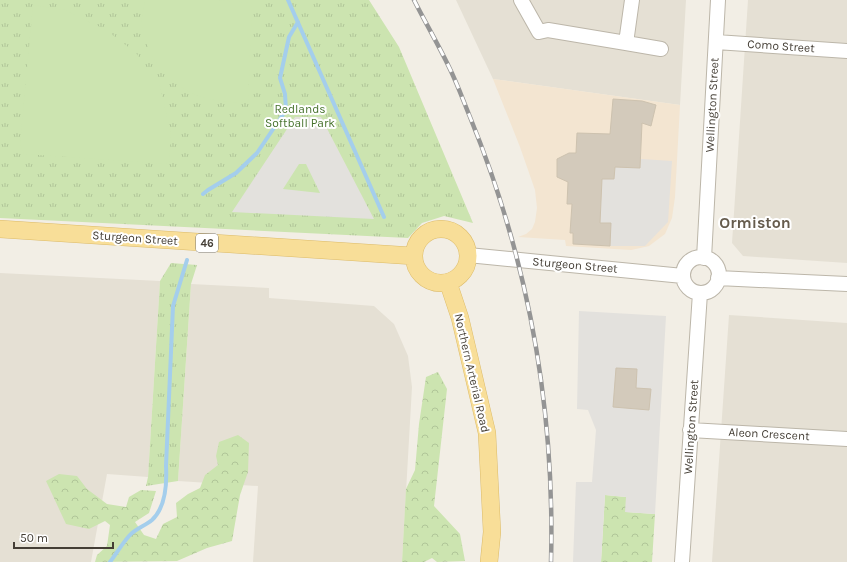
<svg xmlns="http://www.w3.org/2000/svg" width="847" height="562" viewBox="0 0 847 562" font-family="Karla,sans-serif">
<defs>
<pattern id="grass-tufts" width="24" height="20" patternUnits="userSpaceOnUse"><rect width="24" height="20" fill="#cce4b0"/><path d="M3 7l-1-3M5 7V3M7 7l1-3M15 17l-1-3M17 17v-4M19 17l1-3" fill="none" stroke="#b0c598"/></pattern>
<pattern id="forest-crowns" width="20" height="18" patternUnits="userSpaceOnUse"><rect width="20" height="18" fill="#cce4b0"/><path d="M2 6a3 3 0 1 1 6 0M12 15a3 3 0 1 1 6 0" fill="none" stroke="#b0c598"/></pattern>
</defs>
<rect width="100%" height="100%" fill="#f2eee5"/>
<!-- residential -->
<path fill="#e5e0d4" d="M456,0h230l-6,105 -187,-26z
M748,0h99v263l-104,-7 -11,-13z
M0,273l160,8 -12,196 -41,-3 -16,88h-91z
M191,284l78,4v10l105,8 20,18 14,32 4,31 -10,175h-149l5,-76 -80,-5z
M729,315l118,8v239h-135z"/>
<!-- commercial -->
<path fill="#f3e5d1" d="M493,79l187,26 -5,92 -3,21 -7,16 -16,12 -18,4 -65,-4 -1,-6 -47,-3 8,-3 6,-5 3,-7 2,-14 -2,-18 -15,-43z"/>
<!-- grass -->
<path fill="url(#grass-tufts)" d="M0,0h369l30,47 74,176 -29,-7 -22,7 -14,15 -408,-20z
M171,263l26,2 -6,19 -13,197 -32,5 2,-9 12,-196z"/>
<!-- forest -->
<path fill="url(#forest-crowns)" d="M438,372l9,17 -13,117 26,28 5,27 -28,1 -5,-4 -8,4h-22l4,-73 9,-19 4,-46 7,-47z
M238,435l11,8 -1,29 -8,23 -8,46 -25,7 -30,13 -82,1 2,-7 10,-9 3,-21 -5,-4 -16,8 -23,-5 -20,-43 13,-7 18,2 10,13 20,15 19,3 3,-10 12,-7 15,1 -7,22 -14,9 9,13 12,4 7,-15 14,-7 -1,-14 12,-9 12,-6 5,-13 13,-10 -2,-9 3,-14z
M605,495l21,2v15l29,2 -3,48h-51z"/>
<!-- garden -->
<path fill="#cce4b0" d="M145,0h72l35,3 -4,100c-14,-1 -30,-1 -43,-5 -33,-10 -59,-39 -63,-73 -1,-8 2,-18 3,-25z
M33,5l32,5 41,20 30,23 24,33 11,49 -2,29 -145,-10 -4,-10z"/>
<!-- parking -->
<path fill="#e3e1dd" fill-rule="evenodd" d="M295,117h26l53,102 -142,-7zM299,164h7l14,29 -37,-4z
M641,159l31,2 -4,61 -23,24h-35l1,-23h-11l2,-44h12l1,-12 25,1z
M579,311l87,5 -11,198 -30,-2 1,-15 -21,-2 -4,67h-28l3,-80h16l4,-52 -8,-20 -11,-1z"/>
<g fill="none" stroke-linecap="round" stroke-linejoin="round">
<!-- stream -->
<path stroke="#a4ceec" stroke-width="4" d="M288,0l96,217
M203,194l5,-4 28,-17 21,-20 29,-43 -1,-16 -5,-16 9,-41 9,-15
M110,562c6,-8 12,-18 19,-26 6,-7 16,-10 23,-16 14,-13 15,-36 14,-54l7,-160 14,-46"/>
</g>
<!-- building -->
<path fill="#d3cabb" stroke="#cdc2af" d="M613,99l29,2 14,4 -5,21 -9,-3 -2,45 -25,-1 -1,12h-12l-2,44h11l-1,23 -37,-2v-11h-3l2,-29h-5l1,-22 -11,-5v-18l12,-6h7l1,-20 33,1z
M616,368l21,1 -1,19 15,1 -2,21 -36,-3z"/>
<g fill="none" stroke-linecap="round" stroke-linejoin="round">
<defs>
<path id="minor" d="M521,0l18,32 9,-2 78,13 6,-43
M716,42l131,9
M626,43l35,6
M468,255l215,21
M683 275a18 18 0 1 1 36 0a18 18 0 1 1-36 0Z
M704,258l14,-258
M718,278l129,6
M690,430l157,9
M682,562l18,-269"/>
<path id="major" d="M0,229l414,27
M414 256a27 27 0 1 1 54 0a27 27 0 1 1-54 0Z
M448,282l12,36 27,115 5,99 -3,30"/>
</defs>
<!-- minor casing -->
<use href="#minor" stroke="#bcb6a9" stroke-width="16"/>
<!-- major casing -->
<use href="#major" stroke="#dcbb69" stroke-width="18"/>
<!-- minor -->
<use href="#minor" stroke="#fff" stroke-width="14"/>
<!-- major -->
<use href="#major" stroke="#f8de98" stroke-width="17"/>
<defs>
<path id="rail" d="M414,0c11,22 24,44 35,67 8,16 14,33 21,50 58,142 85,292 81,445"/>
</defs>
<!-- rail casing -->
<use href="#rail" stroke="#949494" stroke-width="4.5"/>
<!-- rail -->
<use href="#rail" stroke="#fff" stroke-width="3" stroke-dasharray="9" stroke-linecap="butt"/>
</g>
<g text-anchor="middle" dominant-baseline="central" stroke-width="4" stroke-linejoin="round" paint-order="stroke">
<!-- shield labels -->
<rect fill="#fff" stroke="#7c7872" stroke-width="1" x="196" y="234" width="22" height="18" rx="3"/>
<g font-size="11" font-weight="bold" fill="#443e35">
<text x="207" y="243">46</text>
</g>
<!-- street labels -->
<g font-size="12" fill="#443e35" stroke="#fff">
<text transform="translate(781 46) rotate(4)">Como Street</text>
<text transform="translate(712 105) rotate(-87)">Wellington Street</text>
<text transform="translate(135 238) rotate(4)">Sturgeon Street</text>
<text transform="translate(575 265) rotate(5)">Sturgeon Street</text>
<text transform="translate(472 373) rotate(77)">Northern Arterial Road</text>
<text transform="translate(691 427) rotate(-86)">Wellington Street</text>
<text transform="translate(769 434) rotate(3)">Aleon Crescent</text>
</g>
<!-- park labels -->
<g font-size="12" fill="#46722c" stroke="#fff">
<text x="300" y="109">Redlands<tspan x="300" dy="14">Softball Park</tspan></text>
</g>
<!-- district labels -->
<g font-size="16" font-weight="bold" fill="#665c4d" stroke="#fff">
<text x="755" y="222">Ormiston</text>
</g>
</g>
<!-- scale -->
<path d="M14 542v6h99v-6" fill="none" stroke="#443e35" stroke-width="2"/>
<text x="20" y="542" font-size="12" fill="#443e35" stroke="#ffffff" stroke-width="3" paint-order="stroke">50 m</text>
</svg>
